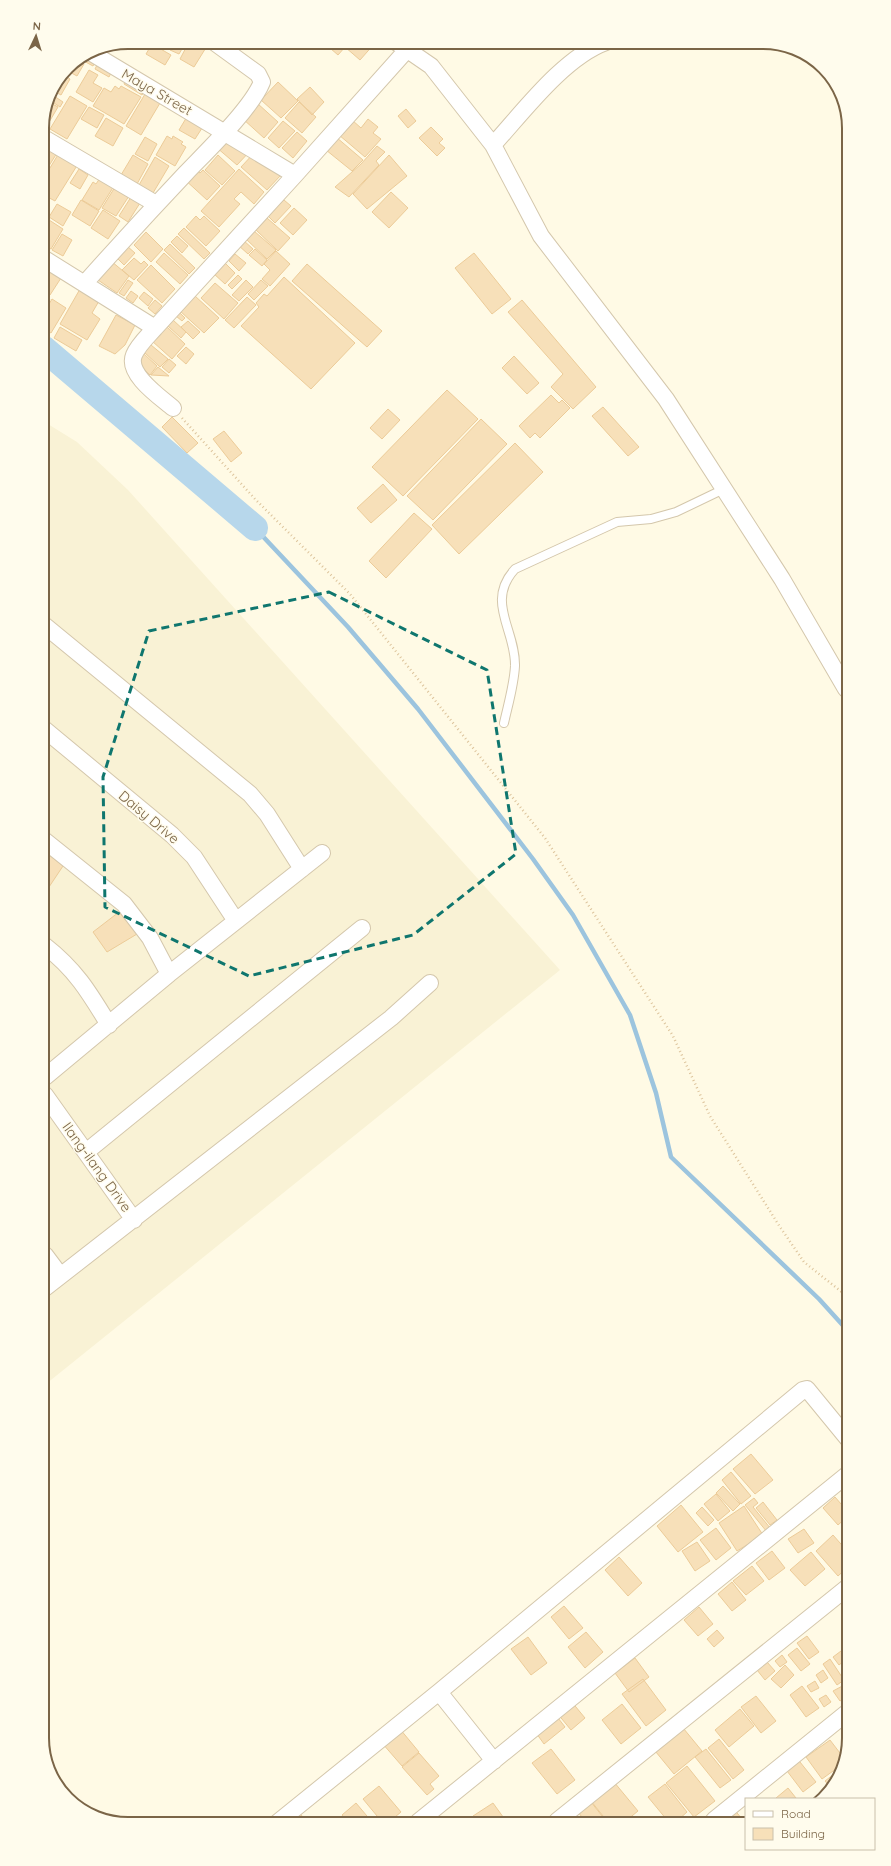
<svg xmlns="http://www.w3.org/2000/svg" width="891" height="1866" viewBox="0 0 891 1866" font-family="Quicksand,sans-serif">
<rect width="100%" height="100%" fill="#fffae5"/>
<!-- residential -->
<path fill="#f9f2d5" d="M43,421l34,21 51,48 432,480 -514,414z"/>
<g fill="none" stroke-linecap="round" stroke-linejoin="round">
<!-- stream -->
<path stroke="#9cc4de" stroke-width="4.5" d="M255,528l93,99 70,82 115,150 40,56 57,100 26,78 15,64 148,142 29,32"/>
<!-- river -->
<path stroke="#b7d7eb" stroke-width="26" d="M43,348l212,180"/>
</g>
<!-- building -->
<path fill="#f7e0b9" stroke="#eccb98" d="M175,42h11l-7,12 -9,-4z
M189,42h10l8,4 -13,21 -14,-8z
M323,42h51l1,1 -15,17 -15,-13 -7,8z
M152,44l19,11 -6,10 -19,-11z
M88,53l9,6 -4,7 -13,-7z
M78,60l6,4 -7,12 -11,-6z
M99,61l14,8 -4,8 -14,-8z
M89,70l9,5 -5,8 9,5 -9,14 -17,-10z
M63,74l7,5 -9,16 -9,-5z
M128,76l19,11 -5,8 -18,-11z
M278,82l20,19 -17,17 -20,-18z
M115,86l4,3 2,-3 20,11 -17,27 -31,-18 11,-18 7,4z
M310,87l14,15 -12,13 -15,-16z
M148,89l15,9 -22,37 -15,-9z
M54,96l9,6 -3,5 -9,-6z
M70,96l17,10 -20,33 -17,-10z
M47,101l11,6 -13,22 -3,-2v-4z
M299,102l17,15 -14,16 -17,-15z
M257,103l21,19 -14,16 -21,-19z
M89,107l15,8 -7,13 -16,-9z
M406,109l10,12 -8,7 -10,-12z
M188,115l16,10 -9,14 -16,-9z
M106,118l17,10 -10,18 -18,-10z
M368,119l10,8 -5,6 8,6 -16,18 -26,-22 13,-15 9,8z
M283,121l12,10 -16,17 -11,-10z
M431,127l12,12 -4,4 6,5 -8,8 -18,-18z
M297,132l10,9 -14,17 -11,-10z
M228,135l24,14 -15,16 -21,-18z
M167,136l5,3 1,-3 10,6 -2,2 5,3 -11,19 -19,-11z
M145,137l12,7 -9,17 -13,-7z
M336,137l27,23 -11,11 -26,-21z
M44,146l13,7 -15,24v-29z
M377,146l8,6 -9,9 3,4 -30,32 -14,-10 26,-23z
M255,152l26,23 -14,15 -26,-23z
M59,153l19,11 -23,37 -13,-7v-13z
M133,155l15,9 -11,20 -16,-9z
M218,155l17,16 -13,14 -17,-15z
M389,155l18,21 -40,33 -14,-15z
M155,157l14,9 -16,27 -14,-8z
M193,168l7,5 3,-3 17,16 -13,14 -24,-22z
M79,169l9,6 -8,14 -10,-6z
M239,169l25,23 -10,12 -13,-12 -7,7 6,5 -21,23 -18,-16z
M100,178l14,8 -15,24 -17,-10 11,-18 3,2z
M115,187l14,9 -13,20 -14,-8z
M391,192l17,16 -19,20 -17,-16z
M131,197l9,6 -12,19 -9,-6z
M81,200l18,11 -9,15 -18,-11z
M284,200l7,6 -16,17 -7,-7z
M57,204l14,8 -8,14 -14,-9z
M294,208l13,12 -14,15 -13,-12z
M103,210l17,11 -12,18 -17,-11z
M196,216l4,4 4,-4 16,15 -14,15 -20,-19z
M46,218l17,11 -12,20 -8,-5 -1,-19z
M267,218l23,20 -12,13 -22,-21z
M184,228l26,25 -6,6 -26,-25z
M254,231l22,19 -9,9 -21,-20z
M146,232l17,17 -12,13 -17,-17z
M62,234l10,6 -9,16 -11,-6z
M177,236l11,10 -6,7 -11,-11z
M243,240l10,9 -5,5 -10,-9z
M170,244l25,24 -6,6 -25,-24z
M127,246l8,7 -11,12 -8,-8z
M255,249l12,11 -5,6 -13,-11z
M276,251l14,13 -20,22 -8,-7 8,-9 -6,-6z
M164,253l24,22 -8,9 -24,-22z
M474,253l37,46 -19,15 -37,-46z
M235,254l11,9 -7,8 -10,-10z
M134,258l7,6 3,-3 4,4 -14,15 -12,-10z
M111,261l18,15 -12,17 -19,-13z
M224,262l11,11 -10,11 -12,-11z
M307,264l75,67 -15,16 -75,-66z
M151,265l24,24 -13,14 -25,-23z
M44,267l17,11 -11,17 -7,-5z
M238,275l4,4 -10,10 -4,-4z
M284,277l71,66 -44,46 -70,-63 18,-19 -3,-4 8,-9 3,2z
M128,280l5,3 -9,13 -5,-3z
M246,280l7,7 -14,14 -7,-6z
M261,280l7,6 -14,14 -6,-6z
M215,283l23,20 -14,16 -23,-21z
M80,289l19,12 -7,12 8,6 -13,21 -27,-16z
M131,291l7,5 -5,7 -7,-5z
M144,292l9,7 -5,7 -9,-8z
M43,295l7,4 -7,12z
M195,296l24,22 -15,15 -24,-22z
M247,297l9,8 -22,23 -9,-8z
M52,299l14,9 -15,25 -8,-5v-14z
M155,300l7,6 -7,8 -7,-6z
M522,300l74,87 -23,22 -22,-22 12,-13 -55,-62z
M179,312l6,6 -3,3 -6,-5z
M116,315l19,10 -10,20 -10,9 -16,-8z
M173,320l13,12 -5,6 -13,-12z
M188,321l12,11 -7,7 -12,-12z
M166,326l19,18 -13,15 -20,-18z
M60,327l22,13 -6,11 -22,-13z
M151,345l17,14 -8,8 -16,-15z
M186,347l8,7 -8,10 -9,-8z
M143,353l14,13 -7,9 -15,-14z
M514,356l25,27 -12,11 -25,-26z
M169,359l7,6 -7,8 -7,-6z
M158,367l11,9 -18,-1z
M447,390l31,29 -75,77 -31,-29z
M551,395l8,8 3,-3 8,8 -30,30 -5,-5 -5,5 -11,-12z
M603,407l36,40 -11,9 -36,-40z
M388,409l12,11 -18,19 -12,-11z
M172,417l26,26 -11,10 -25,-26z
M481,419l26,25 -74,76 -26,-24z
M224,431l18,22 -11,9 -18,-23z
M515,443l28,29 -84,82 -27,-29z
M383,484l14,16 -26,23 -14,-15z
M414,513l18,16 -46,49 -17,-17z
M44,851l19,15 -18,27h-1z
M119,912l18,22 -30,18 -14,-20z
M751,1454l22,26 -18,14 -22,-25z
M731,1472l20,24 -10,8 -19,-24z
M723,1486l17,18 -7,7 -17,-18z
M848,1490v15l-7,-8z
M716,1494l14,17 -12,10 -14,-17z
M835,1497l13,15v4l-10,9 -15,-17z
M754,1498l4,5 -5,4 18,22 -4,3 -22,-27z
M763,1502l14,18 -7,5 -14,-17z
M681,1505l22,27 -25,20 -21,-26z
M744,1506l19,29 -26,16 -18,-28z
M702,1507l12,13 -6,6 -12,-13z
M716,1528l15,20 -15,12 -16,-20z
M804,1529l10,14 -16,10 -10,-14z
M833,1535l15,17 1,14 -11,10 -22,-25z
M697,1542l13,19 -15,10 -13,-20z
M772,1551l13,17 -16,12 -13,-17z
M811,1552l14,17 -20,17 -15,-16z
M619,1557l23,26 -14,13 -23,-26z
M752,1566l12,15 -18,14 -13,-14z
M732,1582l14,18 -14,11 -14,-17z
M564,1606l19,22 -14,11 -18,-22z
M699,1607l14,17 -15,12 -14,-16z
M717,1630l7,8 -10,9 -7,-8z
M586,1632l17,20 -18,16 -17,-21z
M807,1636l12,16 -10,7 -12,-16z
M528,1637l19,26 -16,12 -20,-26z
M797,1648l13,16 -9,7 -13,-16z
M845,1648l4,4v5l-10,8 -6,-8z
M782,1655l5,7 -7,5 -5,-6z
M635,1658l14,19 -20,15 -14,-19z
M830,1659l14,21 -7,5 -14,-21z
M767,1662l8,9 -10,9 -8,-10z
M785,1665l9,10 -13,13 -10,-9z
M823,1670l5,8 -7,5 -5,-8z
M643,1679l23,31 -20,16 -24,-32z
M815,1681l4,7 -8,4 -4,-6z
M848,1683l1,12 -9,6 -7,-10z
M802,1686l17,22 -13,9 -16,-22z
M826,1695l5,7 -7,5 -5,-8z
M756,1696l20,25 -15,12 -20,-26z
M571,1701l14,17 -14,12 -14,-17z
M622,1704l19,24 -20,16 -19,-24z
M740,1709l14,17 -25,21 -14,-17z
M555,1714l10,13 -21,17 -10,-14z
M679,1723l23,28 -28,23 -23,-28z
M400,1729l19,23 -17,14 -20,-23z
M719,1739l25,31 -11,9 -25,-31z
M830,1740l13,17 -3,9 -18,13 -16,-22z
M551,1749l24,31 -18,14 -25,-31z
M706,1749l25,31 -11,8 -25,-31z
M419,1753l20,23 -9,8 4,5 -7,6 -25,-28z
M796,1757l20,25 -13,10 -19,-25z
M687,1766l28,35 -21,16 -28,-34z
M838,1771l-6,18 -7,-8z
M614,1782l24,29 -11,9 -20,1 -16,-20z
M665,1784l22,28 -9,8h-11l-19,-23z
M379,1786l22,26 -12,10h-7l-19,-23z
M788,1788l8,10 -18,1 -2,-1z
M591,1802l15,19h-21l-7,-9z
M356,1803l16,19h-24l-6,-7z
M493,1803l13,18h-29l-4,-5z
M733,1808l9,11 -25,1z
M297,1810l11,13h-26z"/>
<g fill="none" stroke-linecap="round" stroke-linejoin="round">
<defs>
<path id="service" d="M504,723c4,-18 10,-38 11,-57 1,-36 -30,-64 0,-97l102,-47 34,-3 25,-7 48,-23"/>
<path id="minor" d="M396,42l35,24 62,79 48,91 125,163 116,180 64,110
M90,52l205,123
M42,137l114,67
M493,145c30,-33 71,-88 113,-103
M43,258l112,70
M85,283c33,-37 67,-74 101,-110 21,-22 65,-64 76,-91l-4,-8 -44,-32
M173,408c-13,-11 -47,-34 -39,-53 4,-10 14,-19 21,-27l140,-153 118,-132
M44,625l206,169 17,20 35,55
M44,729l128,106 22,22 42,64
M44,840l80,64 26,34 19,36
M44,945c32,25 45,47 65,80
M45,1077l124,-103 153,-121
M45,1095l89,125
M86,1152l276,-224
M45,1255l15,20
M45,1288l346,-270 39,-35
M439,1692l55,69
M714,1820l135,-109
M557,1821l292,-235
M418,1822l430,-348
M277,1823l162,-131 364,-302 4,-1 41,50"/>
</defs>
<!-- service casing -->
<use href="#service" stroke="#d4c7ac" stroke-width="10"/>
<!-- minor casing -->
<use href="#minor" stroke="#d4c7ac" stroke-width="18"/>
<!-- path -->
<path stroke="#ddc49c" stroke-width="2.5" stroke-dasharray="1 3" stroke-linecap="butt" d="M182,418l73,81 95,95 195,244 128,198 37,80 70,111 24,35 44,35"/>
<!-- service -->
<use href="#service" stroke="#fff" stroke-width="8"/>
<!-- minor -->
<use href="#minor" stroke="#fff" stroke-width="16"/>
</g>
<!-- marked area -->
<path fill="none" stroke="#0f766e" stroke-width="3" stroke-dasharray="8 5" stroke-linejoin="round" d="M329,592l158,78 29,184 -103,81 -164,41 -144,-69 -2,-130 46,-146z"/>
<g text-anchor="middle" dominant-baseline="central" stroke-width="3" stroke-linejoin="round" paint-order="stroke">
<!-- street labels -->
<g font-size="14" fill="#7b6547" stroke="#fffced">
<text transform="translate(157 92) rotate(30)">Maya Street</text>
<text transform="translate(149 817) rotate(40)">Daisy Drive</text>
<text transform="translate(97 1167) rotate(54)">Ilang-ilang Drive</text>
</g>
</g>
<!-- crop -->
<path d="M0 0H891V1866H0ZM128 49H763A79 79 0 0 1 842 128V1738A79 79 0 0 1 763 1817H128A79 79 0 0 1 49 1738V128A79 79 0 0 1 128 49Z" fill="#fffced" fill-rule="evenodd"/>
<path fill="none" stroke="#7b6547" stroke-width="2" d="M128 49H763A79 79 0 0 1 842 128V1738A79 79 0 0 1 763 1817H128A79 79 0 0 1 49 1738V128A79 79 0 0 1 128 49Z"/>
<!-- legend -->
<rect x="745" y="1798" width="130" height="52" fill="#fffced" stroke="#cac0ab"/>
<rect x="753" y="1811" width="20" height="6" fill="#ffffff" stroke="#cac0ab"/>
<text x="781" y="1818" font-size="12" fill="#7b6547">Road</text>
<rect x="753" y="1828" width="20" height="12" fill="#f7e0b9" stroke="#cac0ab"/>
<text x="781" y="1838" font-size="12" fill="#7b6547">Building</text>
<!-- north arrow -->
<g transform="translate(36 36) rotate(4)" stroke="#fffced" stroke-width="3" paint-order="stroke">
<path d="M0-3L7 15L0 10L-7 15Z" fill="#7b6547"/>
<text y="-6" font-size="11" font-weight="bold" text-anchor="middle" fill="#7b6547">N</text>
</g>
</svg>
